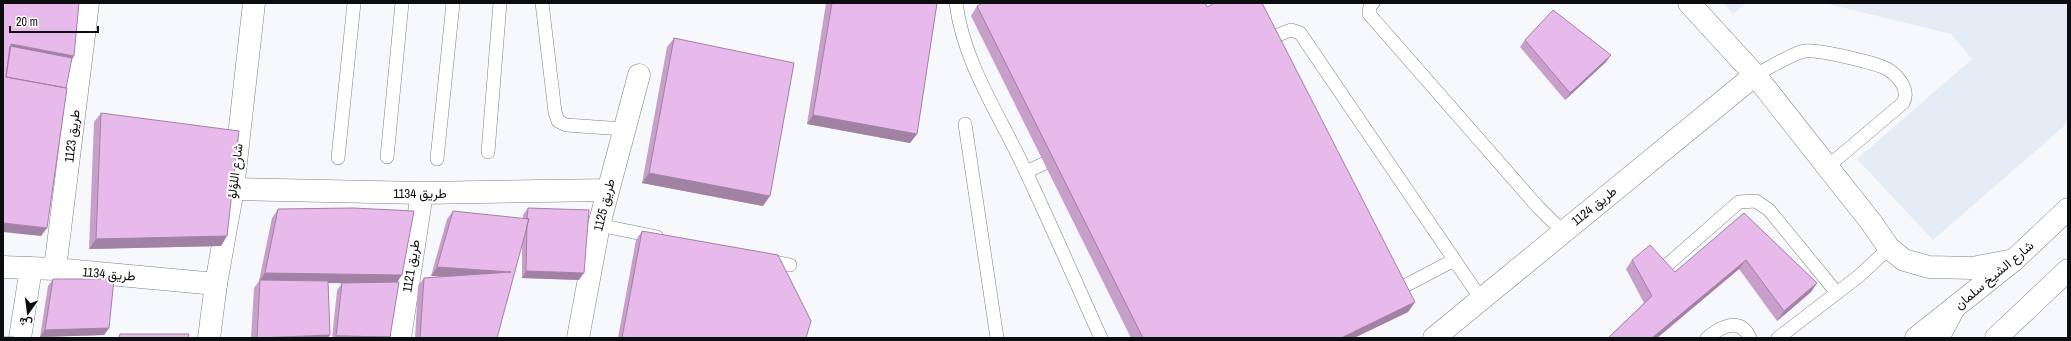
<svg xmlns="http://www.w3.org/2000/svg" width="2071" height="341" viewBox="0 0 2071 341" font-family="'Archivo Narrow',Vazirmatn,sans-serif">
<rect width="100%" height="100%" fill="#f7f8fb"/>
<!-- built -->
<path fill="#e6ecf5" d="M1723,3h23l-13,11z
M1824,3h244v115l-5,9 -130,113 -76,-81 115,-100 -21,-25z"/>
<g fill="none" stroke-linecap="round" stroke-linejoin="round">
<defs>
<path id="lane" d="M542,3l13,109 3,9 8,4 58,4
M956,3c8,62 45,114 70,169 26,55 50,111 75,166
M1373,3l-3,3 -1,8 169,193 25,25
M1270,38l21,-8 9,3 181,266
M1755,75c13,-6 37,-22 50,-24 12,-2 73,12 84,19 11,8 21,21 14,33l-77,65
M965,124l32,214
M488,152l12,-149
M387,157l15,-154
M338,158l16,-155
M437,159l16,-156
M1026,172l19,-9
M599,225l58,12
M765,260l25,5
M1667,265l72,-63 17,-1 13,9 68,83
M1397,290l57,-30
M1707,338c13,-11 33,-22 43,0
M1778,338l81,-62 30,-28"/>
<path id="street" d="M1689,3l66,72 116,147 18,26 15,12 25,7 43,1 42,-8
M233,189l189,4 186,-3
M3,267l52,2 161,15
M55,269l33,-266
M20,338l11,-70
M400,338l22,-145
M578,338l21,-113 40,-150
M1434,338l321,-263
M1938,338l15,-28"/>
<path id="secondary" d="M209,338l7,-54 17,-95 21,-186
M1916,338l98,-78 54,-51
M1996,338l72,-68"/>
</defs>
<!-- lane casing -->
<use href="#lane" stroke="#7e8082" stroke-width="14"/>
<!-- street casing -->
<use href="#street" stroke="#7e8082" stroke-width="23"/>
<!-- secondary casing -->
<use href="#secondary" stroke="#7e8082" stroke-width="23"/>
<!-- lane -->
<use href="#lane" stroke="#fff" stroke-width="13"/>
<!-- street -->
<use href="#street" stroke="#fff" stroke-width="22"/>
<!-- secondary -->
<use href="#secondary" stroke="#fff" stroke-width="22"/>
</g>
<!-- wall -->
<path fill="#c89fca" d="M826,3h111l-20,131 -7,9 -103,-19z
M977,6l230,1 208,295 -7,10 -54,26h-223l-160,-322z
M674,38l89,168 -121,-23 25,-136z
M1525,40l86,15 -5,7 -41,38 -45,-53z
M101,113l126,123 -6,10 -132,3 5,-127z
M528,208l51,72 -57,-2v-34l-25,94h-82l3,-52 6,-8 20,-2h-13l16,-57 6,-8 70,8v-4z
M278,209l119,73 -7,55v1h-58l5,-48 5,-7h-14v55h-77l3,-50 5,-7 13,-63z
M1744,213l73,70 -6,9 -34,29 -38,-52 -82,69h-49l36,-35 -18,-34 6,-9 43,12z
M642,231l164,107h-188l18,-98z
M53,279l56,49 -5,7 -64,2 8,-51z"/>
<!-- shaded-wall -->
<path fill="#a282a4" d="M11,44l63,12 -6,9 -63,-12z
M1611,55l-5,7 -41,38 5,-7z
M813,115l104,19 -7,9 -103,-19z
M649,173l121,23 -7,10 -121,-23z
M3,223l44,5 -6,8 -38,-4z
M227,236l-6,10 -132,3 7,-10z
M1746,260l-7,9 -82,69h-5z
M437,267l74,5 -6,8 -74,-4z
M526,271l58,2 -5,7 -57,-2z
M265,273l137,2 -6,9 -136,-2v-2z
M1817,283l-6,9 -34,29 7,-10z
M1415,302l-7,10 -54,26h-13z
M109,328l-5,7 -64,2 5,-7z
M330,335l-2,3h-68z"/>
<!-- building -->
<path fill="#e8b9eb" stroke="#a282a4" d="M3,3h76l-5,53 -63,-12 -5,33 61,11 -20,140 -44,-5z
M832,3h105l-20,131 -104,-19z
M983,3h222l2,4 8,-4h47l153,299 -74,36h-198l-166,-332z
M1553,10l58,45 -41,38 -45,-53z
M674,38l120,25 -24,133 -121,-23z
M10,46l62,12 -6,30 -60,-11z
M101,113l138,18 -12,105 -131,3z
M353,208l61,3 -12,64 -137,-2 13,-64z
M528,208l61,2 -5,63 -58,-2 1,-46 2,-6h-2z
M453,211l76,8 -32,119h-77l4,-60 87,-6 -74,-5z
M1744,213l73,70 -33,28 -38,-51 -94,78h-44l44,-42 -20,-36 18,-15 25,27z
M642,231l136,24 33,66 -5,17h-184z
M53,279h61l-5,49 -64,2z
M260,280l68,1 2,54 -73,3z
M399,282l-9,55 -53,-1 -1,1 6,-54z
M120,334h69l-1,4h-69z
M337,336l54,1 -1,1h-54z
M3,337h11v1h-11z"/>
<g text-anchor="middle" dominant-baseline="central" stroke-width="4" stroke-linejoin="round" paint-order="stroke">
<!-- street labels -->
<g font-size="13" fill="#0c0d0e" stroke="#fff">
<text transform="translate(72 136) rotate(-83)">طريق 1123</text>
<text transform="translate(235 171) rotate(-83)">شارع اللؤلؤ</text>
<text x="420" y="193">طريق 1134</text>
<text transform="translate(604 205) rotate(-76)">طريق 1125</text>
<text transform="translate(1594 206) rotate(-39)">طريق 1124</text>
<text transform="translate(411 266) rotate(-81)">طريق 1121</text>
<text transform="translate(109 274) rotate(5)">طريق 1134</text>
<text transform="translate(1994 275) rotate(-40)">شارع الشيخ سلمان</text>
</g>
</g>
<!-- border -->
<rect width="2071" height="341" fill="none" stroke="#0c0d0e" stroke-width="8"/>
<!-- north arrow -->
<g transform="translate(28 313) rotate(194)" stroke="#ffffff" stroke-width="3" paint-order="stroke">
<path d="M0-3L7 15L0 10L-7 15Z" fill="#0c0d0e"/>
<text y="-6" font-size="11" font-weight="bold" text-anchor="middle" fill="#0c0d0e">ش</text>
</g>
<!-- scale -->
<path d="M10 26v6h88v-6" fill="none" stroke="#0c0d0e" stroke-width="2"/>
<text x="16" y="26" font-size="12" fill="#0c0d0e" stroke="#ffffff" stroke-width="3" paint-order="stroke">20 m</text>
</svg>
